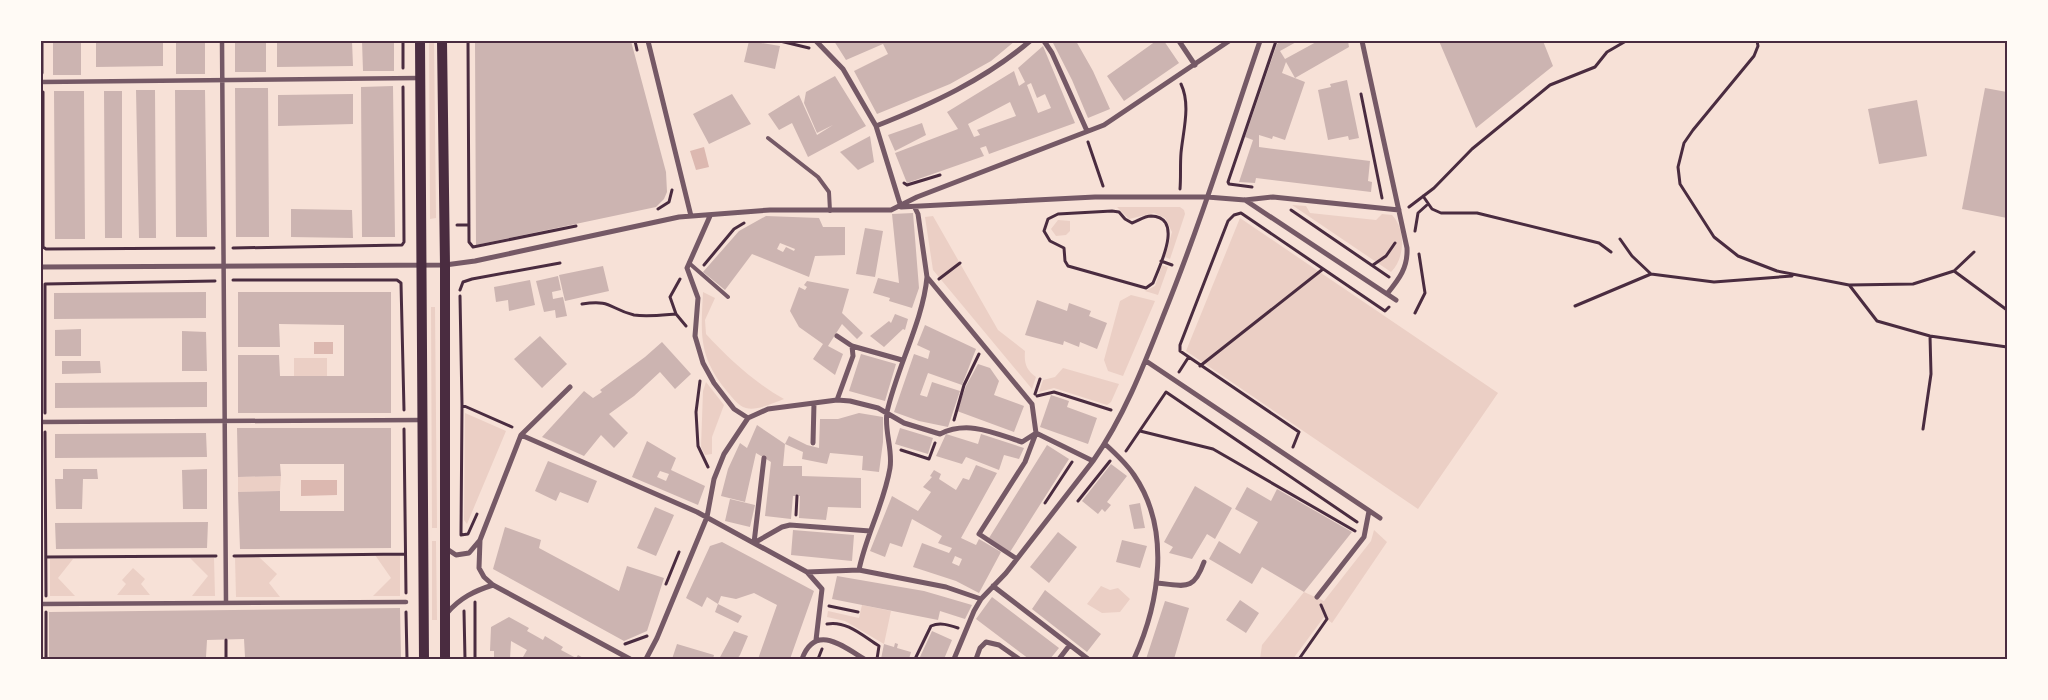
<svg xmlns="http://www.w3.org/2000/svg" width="2048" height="700" viewBox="0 0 2048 700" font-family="Commissioner,sans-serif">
<rect width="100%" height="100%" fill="#f7e1d7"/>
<!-- green -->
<path fill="#ebcfc5" d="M429,41h5l2,177 -6,1z
M1292,205l14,1 4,7 66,7 6,-6 10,1c14,14 13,44 -1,57z
M1117,207h63l4,3 1,4 -15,45 -5,-2 7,-25 -7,-14 -11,-5 -25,6z
M933,216l65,114 27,21c-1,12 1,19 11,26l-4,12 -99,-119 -8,-53z
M1240,218l258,175 -80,116 -232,-158z
M1058,220l12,1v10l-4,4 -10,1 -5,-7z
M1162,265l6,2 -10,28 -13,-4 10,-5z
M703,292l12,6 -10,22 1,14c22,24 49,49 78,65 -11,4 -27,12 -38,9 -8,-2 -15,-12 -20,-18 -28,-35 -25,-56 -23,-98z
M1131,295l24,6 -32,75 -15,-5 -4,-11 16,-59z
M431,307h4l2,221h-5z
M294,358h33v18h-33z
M1063,368l56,16 -8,18 -4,3 -53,-17 -15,4 4,-12 12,-3z
M706,382l18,23 -12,32v17l-7,1 -4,-8 2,-56z
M465,413l41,18 -39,93 -3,-4z
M281,476l-1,15 -42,1v-15z
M1374,530l13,12 -55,81 -8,-6 -31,42h-33l2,-14 42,-53 20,9 47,-60z
M432,541h4l1,79h-5z
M375,555h25v41h-27l18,-18z
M235,557h24l18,17 -8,9 11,14h-44z
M190,558h24l1,38h-23l16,-20z
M50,559h23l-15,19 17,18h-25z
M133,568l12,11 -4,5 9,11h-33l9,-11 -4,-4z
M1101,586l9,4 8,-2 12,11 -10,13 -18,1 -15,-9z
M862,605l29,6 -7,33 -39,-23 -18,-4 1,-6 31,7z"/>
<!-- water -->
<path fill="#dcb8b0" d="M704,147l5,20 -13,3 -6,-19z
M314,342h19v12h-19z
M301,480h36v15l-36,1z"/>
<!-- building -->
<path fill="#ccb4b1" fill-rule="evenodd" d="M53,41h28v34h-28z
M96,41h67v25l-67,1z
M176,41h29v33h-29z
M235,41h31v31h-31z
M277,41h75l1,25 -76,1z
M362,41h32v30h-31z
M475,41h156l35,131 1,20 -3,7 -8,8 -180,38z
M749,41l31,5 -5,23 -31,-7z
M834,41h181l-24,20 -41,23 -73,30 -23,-43 34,-17 -5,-10 -37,16z
M1052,41h24l17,30 17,38 -22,9 -16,-38z
M1156,41h8l15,22 -55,38 -17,-25z
M1282,41h16l-18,10 5,8 33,-18h30l1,6 -54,31 -9,-16 -4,11 23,9 -20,58 -12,-4 -1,3 -13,-4v12l111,14 -2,20 4,1 -1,10 -115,-14 -1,5 -16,-1 14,-42 -8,-3 32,-93z
M1439,41h104l10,25 -77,62z
M1043,46l32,77 -86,31 -3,-8 -6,2 4,8 -77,27 -12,-30 63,-24 -11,-17 67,-41 5,15 6,-4 -7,-14zM1031,83l6,15 8,-4 6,14 -13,5 -11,-28zM1010,102l6,14 -39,14 3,5 -6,2 -6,-13z
M835,76l31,50 -58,31 -16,-34 -13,7 -11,-16 31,-19 18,40 16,-10 -16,8 -13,-30 2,-11z
M1347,80l12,58 -10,2 -1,-4 -20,4 -10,-50 13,-3 -1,-3z
M393,86l2,151h-33l-1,-150z
M235,88h33l1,149h-33z
M1985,88l22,4v126l-45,-9z
M136,90h19l1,148h-17z
M175,90h30l2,147h-31z
M54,91h30l1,148h-30z
M104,91h18v147h-17z
M353,94v30l-75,2v-31z
M732,94l19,30 -42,20 -16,-30z
M1917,100l10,56 -48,8 -11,-55z
M922,123l4,12 -31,16 -7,-16z
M870,136l4,26 -16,8 -18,-18z
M291,209l61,1 1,28 -62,-1z
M913,213l6,75 -7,20 -23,-7 1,-3 -17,-5 5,-15 21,5 -7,-69z
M766,216l53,2 4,9h22v28l-30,1 -6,21 -57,-23 -27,36 -22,-18 36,-41zM780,243l15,6 -1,2 -8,-4 -3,5 -6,-3z
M865,228l18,3 -8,46 -19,-3z
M603,266l6,25 -44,10 -6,-26z
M558,276l3,14 -9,2 1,7 10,-2 4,19 -11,2 -1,-8 -11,2 -8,-31z
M530,280l5,25 -26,6 -1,-11 -12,2 -2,-15z
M807,281l42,8 -7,24 21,20 -6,6 -15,-15 -14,22 15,8 -8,21 -22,-16 10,-15 -24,-17 -9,-16 9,-24 6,3 2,-3 -3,-2z
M206,292v26l-152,1v-26z
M238,292h153v121h-153v-58h41l1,21h64v-51l-65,-1 1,23h-42z
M1037,300l30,11 2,-8 22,8 -2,5 18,7 -10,26 -17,-7 -1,5 -15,-6 -1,4 -38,-10z
M895,314l13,5 -3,11 -2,-1 -19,18 -14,-11 19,-15 2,2z
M925,325l51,24 -14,36 -34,-12 -8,22 7,2 5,-15 28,9 -12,36 -29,-6 -25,-9 20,-58 14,5 2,-8 -13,-6z
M81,329v27h-26v-26z
M182,331l24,1 1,39h-25z
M540,336l27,28 -25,24 -28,-29z
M662,342l29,32 -16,15 -15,-17 -26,24 -25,18 19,19 -14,15 -13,-13 -17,21 -42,-19 42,-46 9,7 9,-6 -2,-2 45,-33z
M861,354l35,10 -11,37 -36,-10z
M62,361h38l1,12 -39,1z
M978,364l12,4 9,13 -5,14 30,11 -10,26 -57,-21 9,-25z
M207,382v25l-152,1v-25z
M1051,395l18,6 -2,6 30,11 -9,26 -48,-17z
M859,413l24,4v25l-4,30 -17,-2 1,-14 -33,-3 -3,11 -25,-5 1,-7 -18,-8 4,-8 18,9 12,3 1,-29h18z
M757,425l28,19 -2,22h19v10l59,2v30l-33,-1 -2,13 -27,-2 1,-22h-7l-2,23 -26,-3 6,-54 -15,-9 -11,49 -24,-6 7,-27 12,-26 7,5z
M237,428h154v120l-151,1 -2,-57 42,-1v20h64v-47h-64l1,12 -43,1z
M900,428l33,10 -5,16 -33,-10z
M206,433l1,24 -152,1v-24z
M946,434l32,10 3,-10 43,14 -5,11 -15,-4 -5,15 -33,-13 -4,7 -26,-8z
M647,441l29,17 -5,12 34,16 -7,19 -66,-28zM660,471l9,3 -3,7 -9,-4z
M1047,445l22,14 -59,93 -21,-14z
M548,461l49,20 -9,22 -28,-11 -4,9 -21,-10z
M1111,464l16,12 -20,26 4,3 -6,7 -3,-3 -4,5 -16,-13z
M976,465l21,8 -36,65 15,7 3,-6 22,13 -22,41 -23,-12 -43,-14 9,-24 27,10 3,-5 -14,-5 4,-7 -30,-17 -10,28 -12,-4 -5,14 -15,-6 22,-55 26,15 13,-19 -8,-5 9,-10 -2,-1 4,-6 7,4 -2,5 17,11 7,-12 6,2zM955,556l7,3 -3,7 -7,-3z
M63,469h34l1,10h-15l-1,30h-26l-1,-30h8z
M207,469v40h-24l-1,-39z
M1195,486l37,22 -17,31 -8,-5 -15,25 -23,-6 4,-6 -9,-5z
M1247,487l24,14 6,-12 75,43 -48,60 -42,-25 -10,17 -43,-25 10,-18 21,13 18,-32 -23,-13z
M730,499l25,6 -5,22 -25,-6z
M1140,503l5,25 -11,1 -5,-24z
M655,507l19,8 -18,41 -19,-8z
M208,522l-1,26 -151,1 -1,-26z
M505,527l36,13 -2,8 80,43 8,-25 37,12 -17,53 -23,10 -131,-72z
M793,530l61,5 -2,26 -61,-6z
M1058,532l19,15 -28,36 -19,-16z
M1122,540l25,6 -7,22 -24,-6z
M722,542l92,49 -24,68h-32l19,-54 -23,-12 -18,6 -15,-3 -3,8 -11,-7 -5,10 -16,-9 24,-52z
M837,576l87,15 48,14 -7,14 -25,-8 -2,9 -106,-21z
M1045,590l56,44 -14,18 -55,-43z
M992,597l67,51 -9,11h-21l-53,-40z
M1240,600l19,13 -13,20 -20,-13z
M1165,601l24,7 -15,51h-28z
M718,604l24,12 -4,7 -23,-11z
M400,608l1,51 -156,-2 -1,-18 -37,1 -1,17 -157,2v-47z
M509,617l20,11 -2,3 16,9 2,-4 18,11 -2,3 15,8 2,-3 7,4h-59l-3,-2 4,-7 -16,-9 -1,18h-16v-8h-4l1,-24z
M734,631l14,5 -8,19 -3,4h-18z
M932,631l20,9 -8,19h-25z
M895,643l3,1 -1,4 14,4 -2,7h-28l3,-15 10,3z
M677,644l37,11 -1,4h-41z"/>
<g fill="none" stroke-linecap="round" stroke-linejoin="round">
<!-- path -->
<path stroke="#4a2c40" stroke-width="3" d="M42,41v32
M403,41v27
M468,41l1,201 4,5 103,-21
M635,41l2,9
M780,41l29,7
M1757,41l1,5 -4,10 -61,74 -9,13 -6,24 2,17 34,53 24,19 39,15 72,14 64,-1 41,-13 53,39
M43,92v155l3,2 168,-1
M1361,94l21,104
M1088,142l15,44
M904,183l3,2 33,-10
M1252,187l-23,-3 -1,-2 48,-141
M1180,189c1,-12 0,-24 1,-36 2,-22 10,-48 0,-69
M1423,196l9,13 9,4h36l122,30 12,9
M1409,207l25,-19 38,-39 78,-64 45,-18 12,-15 19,-11
M658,209l11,-7 3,-12
M1291,210l98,67
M1112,211l7,1 6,7 7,4c6,-2 12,-7 19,-7 34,1 8,51 2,67l-7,5 -78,-22 -3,-5 -1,-13 -14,-7 -6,-10 4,-12 10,-5z
M457,225h12
M1415,231l3,-18 10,-9
M1620,239l12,17 19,18
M233,248l169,-3 2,-3 -1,-155
M1161,261l11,4
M704,265l30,-36 10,-6
M1373,265l13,-9 9,-13
M1954,271l20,-19
M680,279l-10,18 6,17 10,12
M939,279l21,-16
M233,280h164l4,3 3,127
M1850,286l27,35 53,15 77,11
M460,290l3,-8 9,-3 88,-16
M460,296l2,109
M582,304c30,-5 27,5 52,11 13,2 29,0 42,-1
M1575,306l76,-32 63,8 78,-6
M1415,313l10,-20 -6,-39
M1200,366l123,-97
M1179,372l9,-14
M700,381l-4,31 2,34 10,21
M1166,392l191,130
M1035,394l5,-15
M1037,396l17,-4 57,18
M45,413v-129l170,-3
M954,420l10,-35 15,-31
M404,429l2,164
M1923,429l8,-55 -1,-38
M1140,431l73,18 142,82
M45,432l1,164
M1293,447l6,-15 -119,-81v-6l48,-124 6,-6 7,-2 144,98 4,-4
M901,450l28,9 6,-16
M1126,451l40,-59
M1078,501l32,-40
M1045,503l27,-41
M796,515l1,-19
M461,535l1,-130 50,22
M461,535l7,-1 9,-20
M234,556l171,-2
M46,557l170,-1
M666,584l13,-32
M475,602v57
M829,606l29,6
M464,611l1,48
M46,612v47
M406,612l1,47
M827,624c19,-4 36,12 52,22l-2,13
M226,640v17
M625,644l22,-8
M818,659l4,-10
M915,659l16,-33c9,-4 18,-1 27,2
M1299,659l28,-40 -6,-14"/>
<!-- service -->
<path stroke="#755966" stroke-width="4" d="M768,138l50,39 11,15 1,19
M689,263l39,34"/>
<!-- pedestrian -->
<path stroke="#755966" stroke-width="4.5" d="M222,41l4,562
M41,82l378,-4
M41,422l381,-2
M41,604l365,-2"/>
<!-- minor -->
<path stroke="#755966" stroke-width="5" d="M648,41l43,175
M816,41l27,28 33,57 25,81
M1044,41l8,12 35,78
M1179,41l16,24
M1362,41l45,207c1,20 -8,31 -20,46
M876,126c56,-22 108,-46 154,-85
M1245,200l151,100
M901,207l194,-10h112l38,3 28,-3 126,13
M915,208l3,6 9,63 105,127 4,29 -11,29 -46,72 38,25
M710,216l-23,52 11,30 -3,38 8,27 11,20 20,26 14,9
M41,267l404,-2 30,-4 204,-44 91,-7h121l26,-13 187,-72 125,-84
M837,336l15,10 50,14
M1146,361l234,157
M570,387l-49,48 -41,105 -1,28 5,9 9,8 137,74
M837,400l16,-44 -1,-10
M521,435l176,77 110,60 52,-2 87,17 35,12
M813,443l1,-40
M1105,444c10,9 21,19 29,31 37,54 26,127 0,184
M754,543l28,-16 8,-2 80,6
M754,543l10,-85
M447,549l9,6 13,-2 11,-13
M859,570c7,-35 25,-66 31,-102 3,-18 -6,-38 -3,-56 10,-45 36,-91 40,-135
M807,572l15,17 -6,51
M1156,583c28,2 37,10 48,-21
M993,586l95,73
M1317,597l47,-60 5,-26
M447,613c13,-15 27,-22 46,-28
M646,659l11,-21 50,-121 7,-38 10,-25 24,-36 20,-9 69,-9 13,1 28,7 26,15 36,11c28,-14 54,-1 82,8l14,-9 57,28
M802,659c13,-36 41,-13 62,0
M954,659l20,-48 7,-12 25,-26 87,-112c31,-44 51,-96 71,-147 36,-89 65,-182 96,-273
M976,659l4,-11 6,-6 13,3 20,14
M1059,659l10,-13"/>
<!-- secondary -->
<path stroke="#4a2c40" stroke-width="10" d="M420,41l4,618
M442,41l3,224v394"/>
</g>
<!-- border -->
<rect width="2048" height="700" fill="none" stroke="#fffaf5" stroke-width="85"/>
<rect x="42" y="42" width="1964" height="616" fill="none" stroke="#4a2c40" stroke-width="2"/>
</svg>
